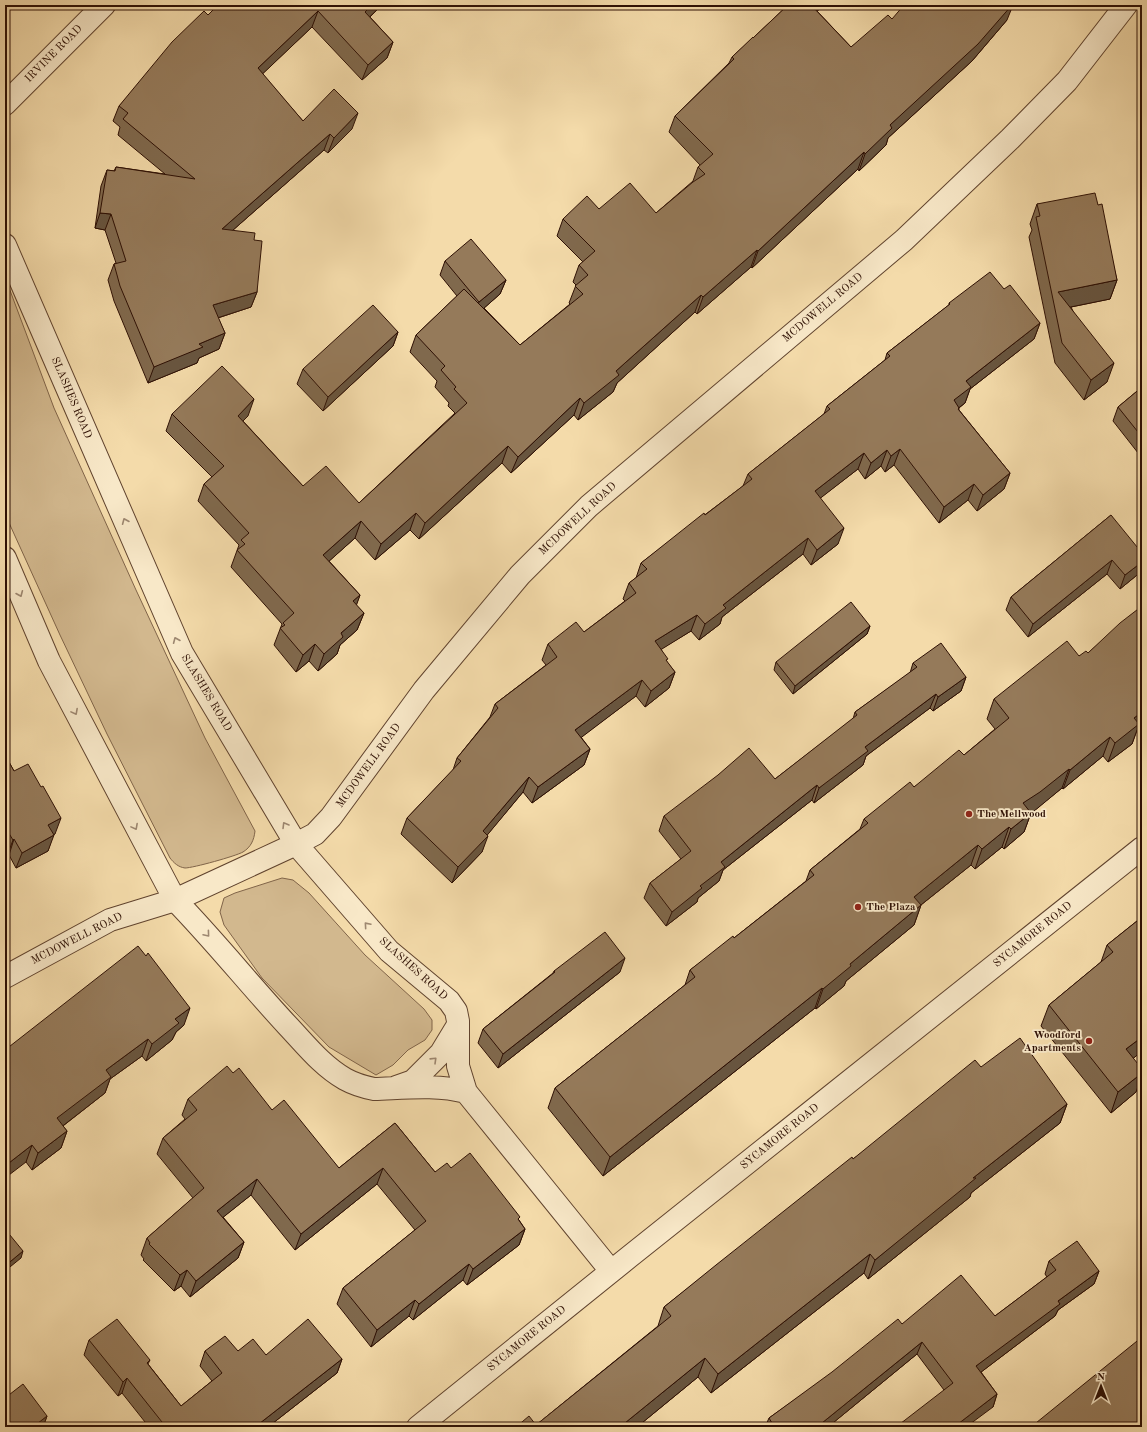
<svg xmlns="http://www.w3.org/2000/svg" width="1147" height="1432" viewBox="0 0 1147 1432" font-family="'Old Standard TT',serif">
<rect width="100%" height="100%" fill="#f4dbaa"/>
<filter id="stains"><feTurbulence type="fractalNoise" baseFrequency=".005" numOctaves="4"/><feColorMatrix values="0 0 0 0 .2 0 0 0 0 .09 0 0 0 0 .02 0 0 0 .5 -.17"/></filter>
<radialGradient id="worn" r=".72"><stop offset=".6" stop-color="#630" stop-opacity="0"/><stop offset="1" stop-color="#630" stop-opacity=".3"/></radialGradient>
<!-- green -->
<path fill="#d2b88e" stroke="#806449" d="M5,277l49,131 82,182 69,148 50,93c-1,9 -4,16 -12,21 -7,4 -50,16 -58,16 -7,-1 -11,-5 -15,-10l-63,-124 -47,-99 -55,-121z
M282,878l11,2 16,13 56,62 59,54 8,11v10l-7,10 -17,10 -15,15 -17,10 -47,-28 -67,-69 -38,-53 -4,-13 4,-14 11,-5z"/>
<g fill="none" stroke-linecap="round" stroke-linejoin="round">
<defs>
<path id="minor" d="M5,104l99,-99
M5,245l177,408 114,191 93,107 60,50 7,10 2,10v45l8,26 145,179
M5,558l44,103 126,239c39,40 74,84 112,125 18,19 35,41 58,54 9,5 19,8 29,10 30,-1 63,-5 92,3
M5,977l105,-57 65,-20 121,-56 19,-10 16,-17 93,-127 96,-115 69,-69 315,-266 106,-101 57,-58 59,-76
M396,1087l17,-6 28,-28 17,-28
M418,1427l211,-170 513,-409"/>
</defs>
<!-- minor casing -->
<use href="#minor" stroke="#60432e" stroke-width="24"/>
<!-- minor -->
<use href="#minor" stroke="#f8e8c8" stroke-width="22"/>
</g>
<!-- wall -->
<path fill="#80694d" stroke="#2e1004" d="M218,5h164l-12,12 23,25 -6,16 -25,22 -50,-53 -50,47 41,47 49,8 -24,24 -4,-3 -92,81 22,9 3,52 -6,15 -33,11 7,15 -6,16 -20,9 -2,5 -49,20 -34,-82 -6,-21 6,-16 2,-1 -11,-33 -10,-2 6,-42 6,-16 7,1 2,-4 49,7 -47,-39 2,-8 -7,-6 6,-15z
M788,5h36l-7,6 34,36 41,-28 115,1 -35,41 -84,77 -2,7 -27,26 -1,-2 -106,99 -1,-1 -54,47 -2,-2 -78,71 -4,9 -35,28 -4,-5 -63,58 -9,-10 -83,76 -9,-9 -35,30 -20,-22 -26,23 31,34 -4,10 8,8 -7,17 -17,15 -3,9 -19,17 -9,-10 -13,11 -22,-27 8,-21 -51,-57 8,-22 -41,-44 6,-17 8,-7 -46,-46 6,-17 76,2 -5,5 60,65 56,17 96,-90 -7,-7 1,-3 -14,-16 2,-6 -27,-29 6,-17 41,-39 -17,-21 5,-14 61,19 -6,14 -16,14 36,37 50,-41 -1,-1 7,-18 -3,-3 6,-17 4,-3 -26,-26 6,-17 36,-10 57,4 37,-32 5,-14 2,-2 -31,-33 6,-16 54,-53 3,-6 21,-19z
M1037,204l61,1 19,75 -7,19 -39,8 36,75 -23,18 -29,-37 -26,-126 3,-7 -2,-6z
M1004,289l36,34 -6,16 -64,50 -5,14 -6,5v2l51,63 -6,16 -27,22 -9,-11 -29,23 -45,-58 -9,7 -4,-6 -16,13 -7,-10 -38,29 18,46 -27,21 -8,-11 -81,63 -2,7 -21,16 -8,-9 -30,18 6,13 8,10 -6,16 -24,19 -9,-11 -55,41 9,12 -6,16 -52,38 -9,-11 -36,43 -5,17 -30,31 -51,-49 6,-16 46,-48 4,-12 33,-41 5,-13 51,-39 -4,-5 6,-16 36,-12 41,-31 -2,-2 6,-16 7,-5 5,-15 102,-77 5,-12 76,-60 3,-8 58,-46 2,-7 62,-48v-2z
M398,332l-5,14 -70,65 -26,-27 6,-15z
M1142,387v71l-29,-37 5,-14z
M1111,515l31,56 -22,18 -13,-15 -79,63 -22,-27 5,-13z
M1142,606v120l-5,4 -5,14 -24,18 -5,-6 -40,33 -1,-1 -31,25 -7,19 -20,17 -2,-2 -27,22 -4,-4 -50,40 -7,20 -68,56 -2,5 -28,23 -1,-1 -212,168 -55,-68 7,-20 130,-103 5,-15 44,-32 72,-57 4,-11 50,-41 4,-10 100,-64 31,-26 -8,-10 7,-20 85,-43 9,-3z
M870,626l-3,8 -74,60 -19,-24 2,-8z
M913,663l53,14 -5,14 -28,20 -3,-3 -64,48 -3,9 -49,38 -2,-3 -89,70 -4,11 -21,17 -1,4 -31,24 -22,-28 6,-15 31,-24 -22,-28 5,-15 111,-37 78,-60 2,-7 55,-39z
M5,755l9,16 41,63 -2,1 -5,16 -32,17 -7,-13 -2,1 -2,-3z
M1142,917v132l-1,3 -8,6 3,34 -25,21 -70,-87 8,-21 52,-43 6,-17z
M554,971l66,1 -122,96 -20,-25 5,-14 70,-56z
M184,1025l-8,7 -4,8 -26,21 -4,-5 -32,23 -5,14 -42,33 4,5 -6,17 -29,22 -6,-8 -21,-112z
M981,1067l86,37 -7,19 -89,70 -1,4 -102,82 -4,-6 -153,120 -13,-16 -61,50h-121l20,-2 122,-99 6,-19 189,-148z
M233,1073l39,37 67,58 56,-45 40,49 16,-4 68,52 6,9 -6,16 -52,40 -4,-5 -50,40 -4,-4 -38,31 -34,-43 6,-16 72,-58 -38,-46 -82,66 -44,-55 -28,22 21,25 -6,16 -48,39 -9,-11 -7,5 -31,-31 1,-1 -3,-4 6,-17 46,-40 -36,-44 6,-16 22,-19 -3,-4 6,-16z
M1142,1137v15l-4,-5z
M1049,1261l50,10 -5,13 -36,26 -3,6 -74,56 16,22 -4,13 -49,-17 -27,-36 -89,73h-63l4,-9 133,-94 93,-8 52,-39 -2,-3z
M89,1340l61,20 -2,4 33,42 31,-25 -12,-15 5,-15h33l28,4 76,4 -5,14 -69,54h-119l-27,-34 -4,3 -34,-41z
M5,1398l42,18 -4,11h-38z"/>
<!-- shaded-wall -->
<path fill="#68553f" stroke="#2e1004" d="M372,5h10l-23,22 6,-15z
M819,5h5l-11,10 3,-7z
M1012,5h1l-6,15 -35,41 -84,77 -2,7 -27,26 6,-17 25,-29z
M318,11l-6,16 -60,57 6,-16z
M393,42l-6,16 -25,22 6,-15z
M358,113l-6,16 -24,24 6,-15z
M330,134l-6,16 -108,95 6,-16z
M864,152l-6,17 -106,99 6,-17z
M100,213l11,1 -6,16 -10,-2z
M757,250l-6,17 -54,47 6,-17z
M506,280l-6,14 -26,23 5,-15z
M1117,280l-7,19 -54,11 2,-18z
M257,292l-6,15 -43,14 5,-16z
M701,295l-6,17 -78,71 -4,9 -35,28 6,-17 32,-32z
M1040,323l-6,16 -64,50 -5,14 -17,13 6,-16 12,-19z
M398,332l-5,14 -70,65 5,-14z
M225,333l-6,16 -20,9 -2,5 -49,20 6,-16 45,-23z
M1114,363l-7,19 -23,18 7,-20z
M580,398l-6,17 -63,58 7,-16z
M254,399l-6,17 -16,16 6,-16z
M508,446l-6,17 -83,76 6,-16z
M900,449l-6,16 -9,7 6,-16z
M887,450l-6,16 -16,13 6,-16z
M864,453l-6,16 -49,38 6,-16z
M1010,473l-6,16 -27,22 6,-16z
M974,484l-6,16 -29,23 5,-16z
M416,513l-6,17 -35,30 6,-16z
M361,521l-6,17 -38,34 6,-17z
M844,528l-6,16 -27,21 6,-15z
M808,538l-5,16 -81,63 -2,7 -21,16 6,-16 18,-19z
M1112,560l-5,14 -79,63 5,-13z
M1142,562v9l-22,18 5,-14z
M360,595l-6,17 -1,-11z
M364,613l-7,17 -17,15 -3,9 -19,17 6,-17 17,-21z
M697,615l-6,16 -42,26 6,-16z
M870,626l-3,8 -74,60 2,-8z
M315,644l-6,17 -13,11 7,-17z
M675,672l-6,16 -24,19 6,-16z
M966,677l-5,14 -28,20 5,-14z
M642,680l-6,16 -66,50 5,-16z
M936,694l-6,14 -64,48 -3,9 -49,38 5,-15 46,-41z
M1142,712v14l-5,4 -5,14 -24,18 7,-19 19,-25z
M1110,737l-7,19 -40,33 7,-19z
M590,749l-6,16 -52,38 6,-16z
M1069,769l-7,19 -29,24 -17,10 7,-19z
M529,777l-6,15 -44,53 9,-9 -6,16 -30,31 6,-16 25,-36z
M817,785l-5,15 -89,70 -4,11 -21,17 -1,4 -31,24 6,-14 28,-26 21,-24z
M1031,813l-7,19 -20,17 7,-20z
M61,818l-6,16 -13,7 6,-16z
M1009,827l-7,20 -27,22 7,-20z
M54,835l-6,16 -32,17 6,-15z
M14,839l-5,16 -2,1 6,-16z
M978,845l-7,20 -64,51 7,-19z
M921,905l-7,20 -68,56 -2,5 -28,23 7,-20 27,-25z
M625,958l-5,14 -122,96 5,-14z
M822,988l-7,20 -212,168 7,-19z
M190,1008l-6,17 -8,7 -4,8 -26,21 6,-17 23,-25z
M1142,1037v12l-1,3 -22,18 7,-21z
M148,1039l-6,17 -32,23 -5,14 -54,42 6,-17 49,-48z
M1142,1073v3l-6,16 -25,21 7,-21z
M1067,1104l-7,19 -89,70 -1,4 -102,82 7,-19 98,-82z
M67,1131l-6,17 -29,22 6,-17z
M32,1145l-6,17 -21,16v-12z
M383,1168l-6,16 -82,66 6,-16z
M257,1179l-6,16 -40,32 6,-16z
M525,1229l-6,16 -52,40 6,-16z
M244,1242l-6,16 -48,39 6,-16z
M23,1251l-2,7 -16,13v-5z
M870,1254l-6,19 -153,120 7,-19z
M469,1264l-6,16 -50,40 6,-16z
M187,1270l-6,16 -7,5 6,-16z
M1099,1271l-5,13 -36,26 -3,6 -83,63 4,-13 82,-65z
M415,1300l-6,16 -38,31 6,-17z
M922,1342l-5,12 -89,73h-11z
M705,1358l-7,19 -61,50h-17z
M342,1359l-5,14 -69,54h-13z
M127,1378l-5,15 -4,3 5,-14z
M997,1394l-4,13 -27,20h-12z
M47,1416l-4,11h-10z"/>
<!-- building -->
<path fill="#957a5a" stroke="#2e1004" d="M218,5h154l-7,7 28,30 -25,23 -50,-54 -60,57 45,53 31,-32 24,24 -24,25 -4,-4 -108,95 33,4 -1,7 8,1 -5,51 -44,13 12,28 -26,11 4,3 -49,20 -34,-81 -6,-22 12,-3 -15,-47 -11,-1 7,-43 8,1 1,-4 79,12 -72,-60 5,-6 -9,-7 53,-64 32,-31 4,4z
M788,5h23l40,42 37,-32 4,4 12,-14h108l-34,39 -88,81 2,3 -27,26 -1,-2 -106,99 -1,-1 -54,47 -2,-2 -85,76 3,4 -35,28 -4,-5 -62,59 -10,-11 -83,77 -9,-10 -35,31 -20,-23 -38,34 37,40 -7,6 11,12 -23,20 2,4 -19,17 -9,-10 -12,11 -23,-27 5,-3 -2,-2 11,-10 -57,-63 8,-6 -4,-4 8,-7 -45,-49 20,-18 -52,-52 50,-48 32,33 -16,17 65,70 23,-20 33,37 108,-100 -13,-14 2,-2 -15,-17 4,-4 -29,-31 48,-46 56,56 63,-51 -8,-8 13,-11 -9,-10 16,-14 -32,-32 24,-23 12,13 31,-26 26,30 37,-31 12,-8 -7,-7 15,-13 -38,-38 59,-57 -2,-2 21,-20v1z
M814,5h5l-3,3z
M1095,193l3,12 4,-1 15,76 -59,12 56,71 -23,17 -29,-37 -26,-126 4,-1 -3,-12z
M471,239l35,41 -27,22 -34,-41z
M990,272l14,17 6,-4 30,38 -74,58 5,6 -17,13 5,8 -1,1 52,64 -27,22 -9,-11 -30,23 -44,-58 -9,7 -4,-6 -16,13 -7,-10 -49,38 29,37 -27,22 -9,-12 -85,67 3,3 -21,16 -8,-9 -42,26 13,18 -2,1 9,12 -24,19 -9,-11 -67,50 15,19 -52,38 -9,-10 -46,54 5,5 -30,31 -51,-49 54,-57 -4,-3 41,-50 -3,-4 62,-47 -9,-13 28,-22 8,10 52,-39 -7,-10 18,-14 -6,-6 63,-50 1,2 47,-36 -4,-5 82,-65 -3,-3 63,-50 -3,-3 63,-49 -1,-1z
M373,305l25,27 -70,65 -25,-28z
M1142,387v50l-24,-30z
M1111,515l31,38v9l-17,13 -13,-15 -79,64 -22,-27z
M851,602l19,24 -75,60 -19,-24z
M1142,606v106l-8,6 5,6 -24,19 -5,-6 -40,33 -1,-1 -29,23 -17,11 8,10 -20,16 -2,-2 -27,22 -4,-4 -64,52 7,8 -71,59 1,2 -28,23 -1,-1 -212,169 -55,-69 140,-111 -5,-7 43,-34 1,2 80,-63 -4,-5 58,-47 -4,-4 46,-37 4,5 45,-37 5,5 45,-37 -15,-19 73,-58 12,15 7,-5 2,2 32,-30z
M941,643l25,34 -28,20 -2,-3 -71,53 3,4 -49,37 -2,-3 -96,77 4,5 -25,19 2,2 -30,24 -22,-29 41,-32 -27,-35 54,-41 31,-27 26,31 82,-64 -2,-3 62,-45 -4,-4z
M5,755l9,16 14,-7 13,23 2,-1 18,32 -13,7 6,10 -32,18 -8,-14 -1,1 -8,-13z
M1142,917v105h-1l1,1v14l-16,12 16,20v4l-24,19 -69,-87 64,-53 -6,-7z
M605,932l20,26 -122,96 -20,-25 72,-57 -1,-1z
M138,946l8,10 2,-3 42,55 -15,11 4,4 -27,21 -4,-5 -42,31 5,7 -54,41 10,13 -29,22 -6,-8 -27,21v-116z
M1020,1038l47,66 -94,74h3l-101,82 -5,-6 -152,120 -13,-16 -85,69h-104l13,-11 7,9 135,-109 -7,-9 52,-42 136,-108 1,2 122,-99 6,7z
M227,1066l6,7 6,-5 33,42 12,-10 55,68 56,-45 40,49 12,-9 4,5 19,-15 50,64 -2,2 7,10 -52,40 -4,-5 -50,40 -4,-4 -38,30 -34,-42 83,-67 -43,-53 -82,66 -44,-55 -40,32 27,31 -48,39 -9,-11 -7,5 -31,-31 1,-1 -3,-5 57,-50 -41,-50 34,-28 -9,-11z
M5,1229l18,22 -18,15z
M1077,1241l22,30 -41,30 2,3 -84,62 21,28 -43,33h-58l57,-44 -31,-41 -105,85h-50l5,-4 -3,-5 63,-46 66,-53 4,5 59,-49 34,41 61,-46 -7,-9z
M117,1319l33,41 -3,3 34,43 41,-33 -17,-22 20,-15 13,15 15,-12 13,16 42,-36 34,40 -87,68h-100l7,-5 -35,-44 -4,4 -34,-42z
M1142,1337v90h-111z
M23,1384l24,32 -14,11h-24l-4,-5v-24z"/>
<!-- one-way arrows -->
<defs><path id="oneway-chevron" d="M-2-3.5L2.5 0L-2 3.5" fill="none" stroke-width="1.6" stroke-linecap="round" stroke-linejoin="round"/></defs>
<g stroke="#9d8770">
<use href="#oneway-chevron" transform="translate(125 521) rotate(-113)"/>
<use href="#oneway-chevron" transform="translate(20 594) rotate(67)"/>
<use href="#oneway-chevron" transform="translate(176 640) rotate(-113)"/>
<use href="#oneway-chevron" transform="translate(75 712) rotate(62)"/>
<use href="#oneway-chevron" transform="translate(285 825) rotate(-121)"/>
<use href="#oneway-chevron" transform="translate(135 827) rotate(62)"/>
<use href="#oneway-chevron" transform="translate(367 925) rotate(-131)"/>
<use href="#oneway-chevron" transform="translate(207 934) rotate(50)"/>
<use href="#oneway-chevron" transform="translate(434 1060) rotate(-44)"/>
</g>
<!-- markers -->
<g fill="#8f2418" stroke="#f8e8c8" stroke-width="1.5">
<circle cx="969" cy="814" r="4"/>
<circle cx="858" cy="907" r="4"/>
<circle cx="1089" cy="1041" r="4"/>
</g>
<g text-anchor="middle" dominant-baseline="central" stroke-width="3.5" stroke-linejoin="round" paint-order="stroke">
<!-- street labels -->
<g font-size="11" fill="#2e1004" stroke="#f8e8c8">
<text transform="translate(54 54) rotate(-45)">IRVINE ROAD</text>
<text transform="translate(823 308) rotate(-40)">MCDOWELL ROAD</text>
<text transform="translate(71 398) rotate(67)">SLASHES ROAD</text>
<text transform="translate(578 519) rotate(-43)">MCDOWELL ROAD</text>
<text transform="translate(206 693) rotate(59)">SLASHES ROAD</text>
<text transform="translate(369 766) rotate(-54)">MCDOWELL ROAD</text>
<text transform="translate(1033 935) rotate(-39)">SYCAMORE ROAD</text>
<text transform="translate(77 939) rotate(-27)">MCDOWELL ROAD</text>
<text transform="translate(413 969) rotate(42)">SLASHES ROAD</text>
<text transform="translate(780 1137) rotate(-39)">SYCAMORE ROAD</text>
<text transform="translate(527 1339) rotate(-39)">SYCAMORE ROAD</text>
</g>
<!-- poi labels -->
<g font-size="11" font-weight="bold" fill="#2e1004" stroke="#f8e8c8" text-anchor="start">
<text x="977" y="814">The Mellwood</text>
<text x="866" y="907">The Plaza</text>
<text x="1081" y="1035" text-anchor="end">Woodford<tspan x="1081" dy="13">Apartments</tspan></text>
</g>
</g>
<!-- margin -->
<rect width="1147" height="1432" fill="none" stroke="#f4dbaa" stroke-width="20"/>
<rect x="6" y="6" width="1135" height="1420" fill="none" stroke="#2e1004" stroke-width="2"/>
<rect x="10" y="10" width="1127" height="1412" fill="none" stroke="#2e1004"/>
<!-- north arrow -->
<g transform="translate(1101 1386)" stroke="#f8e8c8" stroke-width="3" paint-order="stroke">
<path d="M0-3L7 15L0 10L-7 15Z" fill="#2e1004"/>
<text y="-6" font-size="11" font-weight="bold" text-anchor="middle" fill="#2e1004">N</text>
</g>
<rect width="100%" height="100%" filter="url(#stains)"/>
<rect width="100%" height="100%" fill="url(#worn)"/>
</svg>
